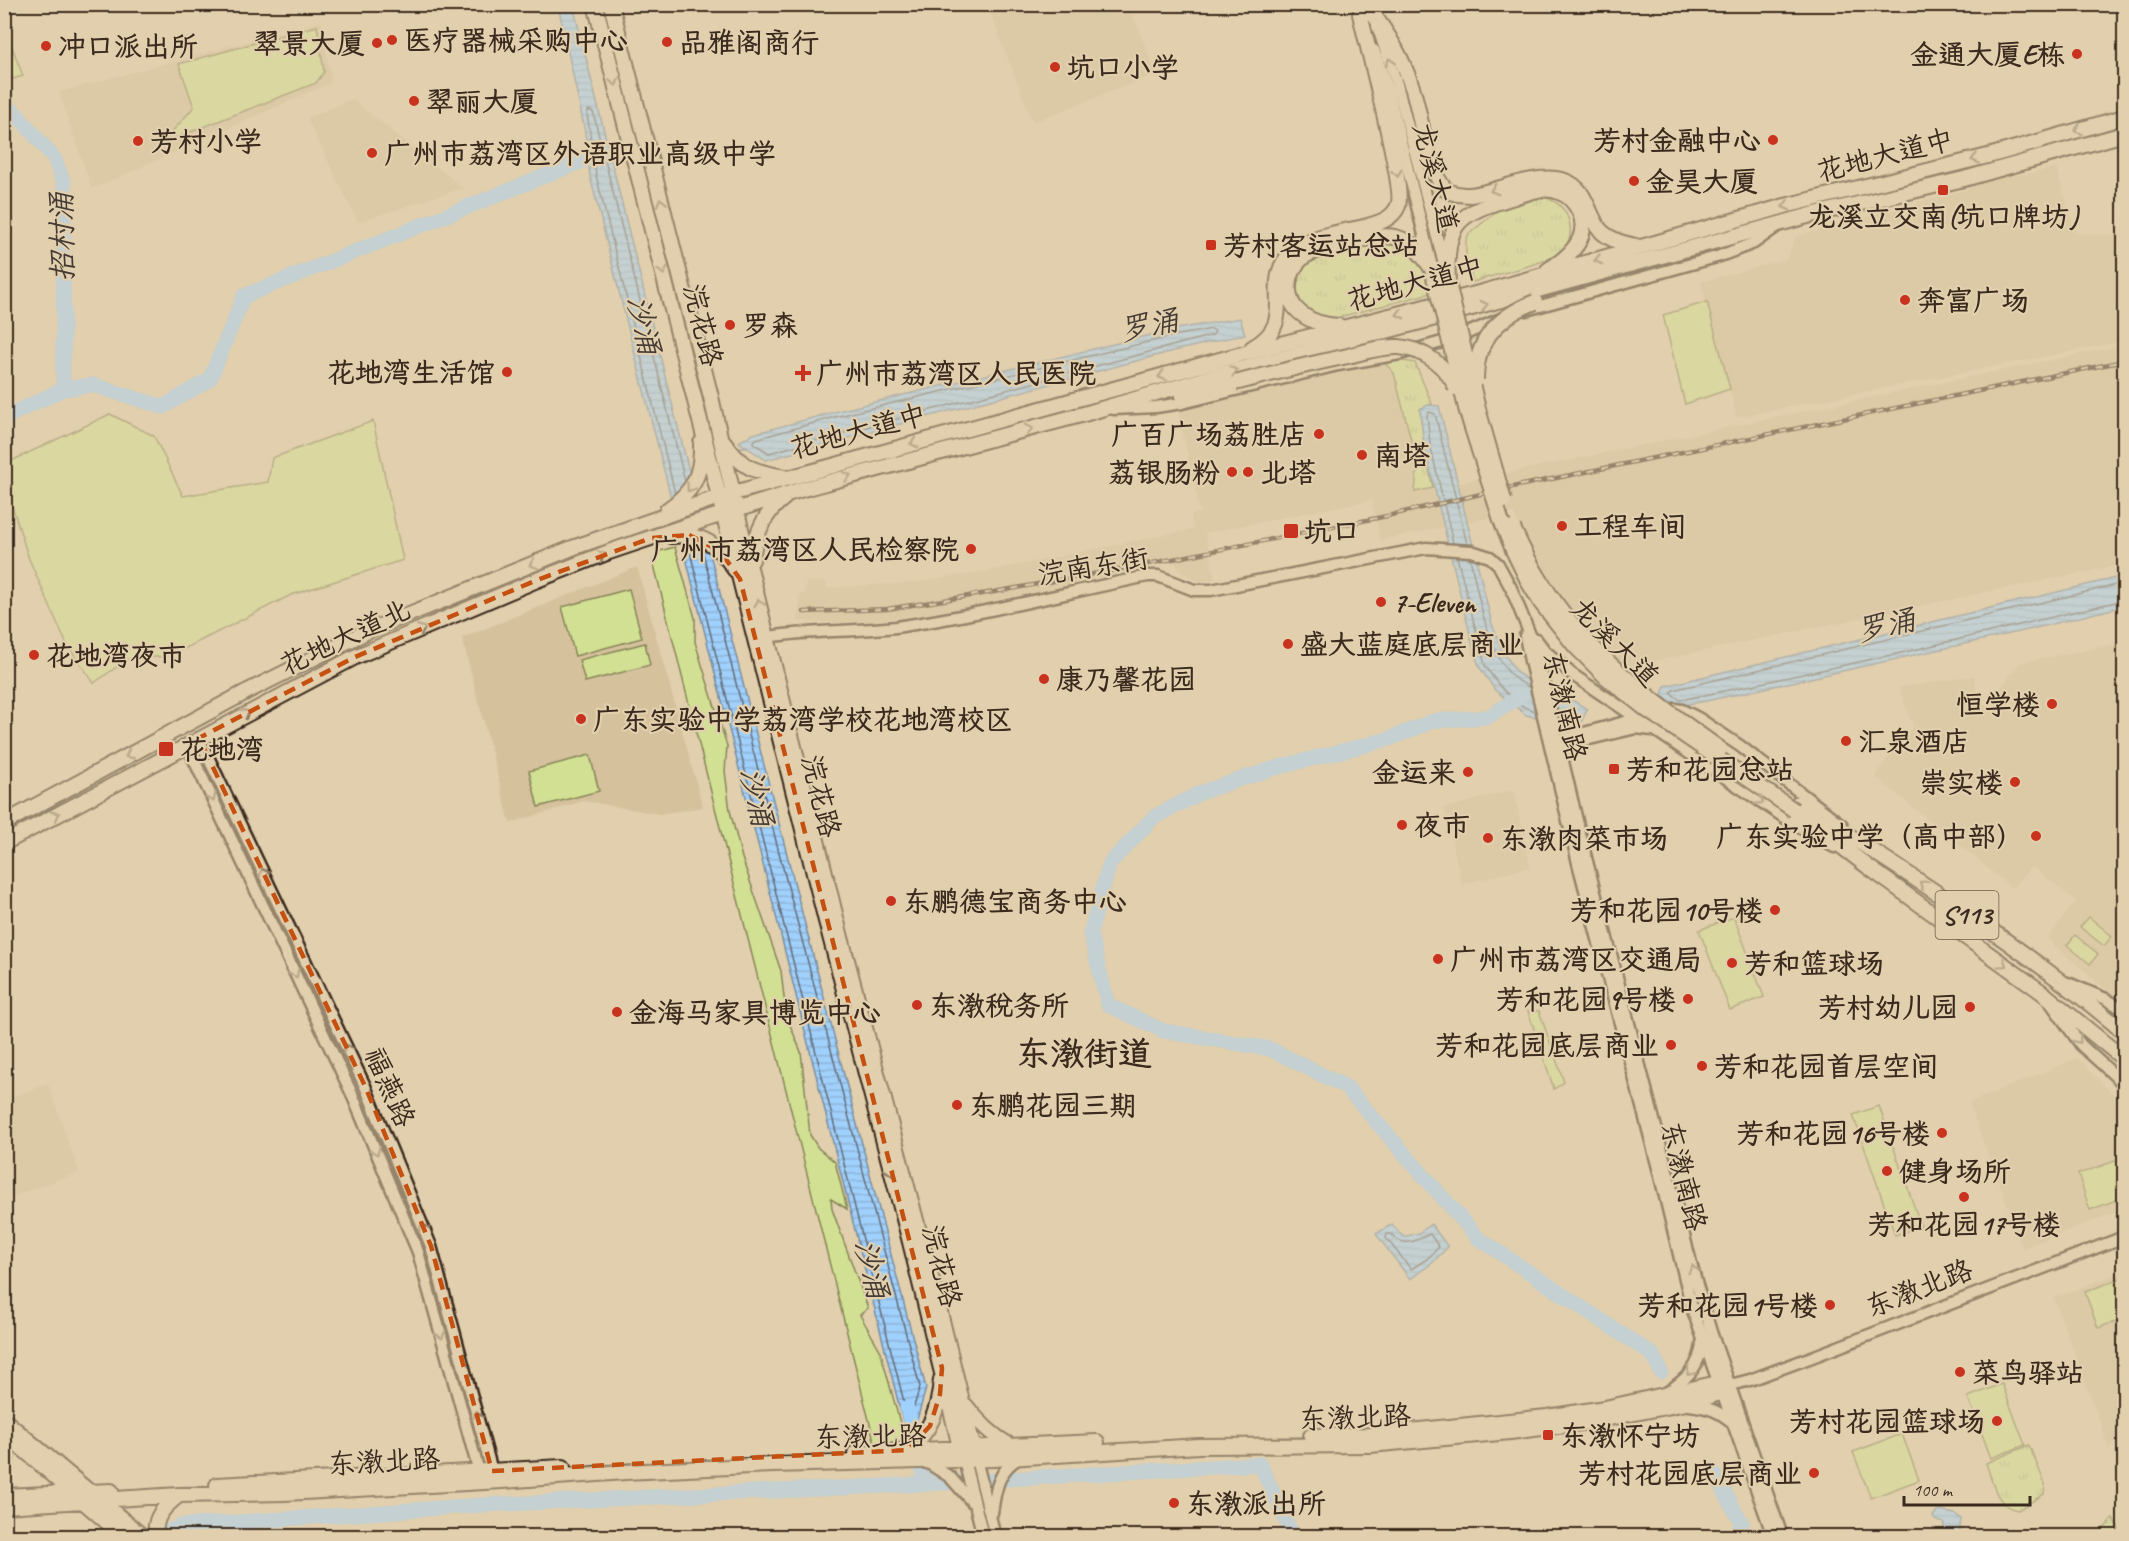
<svg xmlns="http://www.w3.org/2000/svg" width="2129" height="1541" viewBox="0 0 2129 1541" font-family="Caveat,'LXGW WenKai TC',sans-serif">
<defs>
<pattern id="grass-tufts" width="24" height="20" patternUnits="userSpaceOnUse" patternTransform="scale(1.5)"><rect width="24" height="20" fill="#d2e093"/><path d="M3 7l-1-3M5 7V3M7 7l1-3M15 17l-1-3M17 17v-4M19 17l1-3" fill="none" stroke="#b5c07e"/></pattern>
<pattern id="water-rules" width="6" height="5" patternUnits="userSpaceOnUse" patternTransform="scale(1.5)"><rect width="6" height="5" fill="#a0d0fc"/><path d="M0 2.5h6" fill="none" stroke="#8bb3d8"/></pattern>
</defs>
<rect width="100%" height="100%" fill="#e1cfad"/>
<filter id="ink" filterUnits="userSpaceOnUse"><feTurbulence type="fractalNoise" baseFrequency=".0167" numOctaves="2"/><feDisplacementMap in="SourceGraphic" scale="12" xChannelSelector="R" yChannelSelector="G"/><feConvolveMatrix kernelMatrix="1 2 1 2 8 2 1 2 1" color-interpolation-filters="sRGB"/></filter>
<g filter="url(#ink)">
<!-- built -->
<path fill="#d6c19d" d="M987,5h142l27,69 -123,48z
M321,22l11,60 -240,107 -33,-97z
M352,99l111,89 -105,34 -51,-104z
M2056,168l20,66 48,1v106l-387,76 -36,-135 86,-23 8,-22 174,-48 8,-6z
M2124,345v219l-505,104 -54,-55 -43,-77 -8,-23 -134,27 -8,-40 -167,33 10,46 -15,3 -21,-11 -4,-10 -237,52 -65,8 -31,2 -44,-2 2,-27h5l1,-12 20,-1 1,7 82,-5 81,-12 203,-42 -2,-14 9,-3 -22,-101 174,-43 32,-6 10,11 23,99 -1,20z
M637,567l66,240 -44,7 -75,-13 -74,22 -48,-185z
M2124,643v362l-77,-66 29,-38 -44,-35 -20,22 -137,-112 38,-50 -14,-39 75,-11 4,24 9,5 33,-42z
M1514,790l16,77 -68,17 -18,-76z
M2077,1058l47,47v104l-101,39 -54,-145z
M48,1084l31,88 -74,27v-99z
M2124,1271v162l-14,16 -56,-151z"/>
<!-- grass -->
<path fill="url(#grass-tufts)" stroke="#868558" stroke-width="1.5" d="M1543,197c13,3 22,11 26,24 9,33 -27,41 -51,48 -15,4 -30,8 -45,13l-7,-27v-15l3,-6 28,-23z
M1378,242c35,4 45,18 53,51l-103,27 -23,-9c-32,-59 33,-60 73,-69z
M1403,361l12,2 17,41 -12,5 4,36 9,43 -18,4 2,-20 -7,-36 -16,-63 -10,-11z
M2029,1445l16,39 -1,10 -26,16c-22,-2 -26,-30 -32,-47z
M2113,1519l7,10 1,7h-24z"/>
<!-- park -->
<path fill="#d2e093" stroke="#868558" stroke-width="1.5" d="M4,26l19,50 -18,5h-1z
M317,26l7,46 -8,11 -154,60 32,-36 -15,-43z
M1707,302l23,87 -45,15 -22,-89z
M110,414l44,22 29,60 85,-14 4,-24 101,-37 30,139 -112,35 -121,61 -42,3 -34,24 -27,-38 -38,-86 -24,-75v-20z
M675,547l20,71v24l32,104 -2,25 5,40 12,47 39,113 5,44 15,37 9,83 8,13 17,14 12,47 -16,-10 1,10 36,99 -8,7 20,35 25,91 -30,3 -222,-883 7,-10z
M629,589l13,49 -67,18 -13,-49z
M645,643l5,22 -65,17 -6,-22z
M590,755l9,36 -61,16 -9,-36z
M1734,917l30,80 -34,13 -31,-80z
M2089,917l23,19 -8,10 -24,-19z
M2075,935l23,19 -8,10 -23,-19z
M1528,1011h11l25,71 -10,7z
M1879,1106l42,120 -26,9 -42,-120z
M2124,1158v39l-34,13 -12,-36z
M2124,1277v41l-26,10 -13,-36z
M2002,1384l23,61 -34,13 -23,-61z
M1902,1434l17,46 -48,18 -18,-46z"/>
<!-- water -->
<path fill="url(#water-rules)" stroke="#788ea3" stroke-width="1.5" d="M558,5h15c113,462 232,923 353,1383l-11,39 -10,2 -315,-1253 -5,-45z
M1240,318l5,16 -79,19 -400,107 -27,-18 14,-8 85,-23 333,-81z
M1428,405l11,1 53,218 10,26 15,23 45,28 10,-1 15,9 -6,14 -11,2 -44,-10 -31,-25 -15,-22 -5,-13 -51,-210 -4,-36z
M2124,576v30l-92,23 -326,72 -29,5 -15,-11 3,-9z
M1392,1224l11,13 16,-4 12,-9 17,23 -17,17 -21,15 -34,-45z
M1940,1511l15,3 6,5 -2,17h-16l1,-13 -9,-3 -2,-3 3,-5z"/>
<g fill="none" stroke-linecap="round" stroke-linejoin="round">
<!-- shore -->
<path stroke="#636c77" stroke-width="1.5" d="M1212,329l3,2 -2,4 -444,118 -16,-10 3,-4 83,-23 334,-80z
M675,493l-79,-318 -9,-62 2,-3 4,2 92,369
M1453,543l-23,-99 -3,-29 2,-3 6,2 32,130
M688,544l219,870 4,2 9,-29 -143,-542 -75,-296
M1457,557l28,108c11,18 29,41 50,46
M1470,558c8,34 17,94 43,119 5,4 11,7 16,10
M2124,583l-451,107 -2,3 9,7 25,-5 196,-42 223,-53
M1387,1234h4c15,15 22,7 39,0l9,13 -12,12 -16,10 -25,-31z"/>
<!-- stream -->
<path stroke="#788ea3" stroke-width="2" d="M735,449l12,-3"/>
<!-- river -->
<path stroke="#a0d0fc" stroke-width="15" d="M4,110h9l41,48 10,25 -1,206
M4,418l59,-29 30,-4 70,22 47,-28 34,-83 361,-144
M1522,695l-34,22 -55,4 -44,18 -114,29 -73,24 -48,25 -44,46 -20,70 18,72 56,26 106,18 76,38 132,151 175,117 8,17
M907,1408l19,76
M1712,1470l30,53 -6,13
M166,1532l15,-6 302,-21 443,-21 334,-20 33,72"/>
<defs>
<path id="minor" d="M1377,26l20,58 48,184
M1374,50l14,39 44,178
M1526,310l194,-54 34,-13 21,-15
M1114,409l42,-2 26,-4 156,-38 62,-11 56,-16 47,-20
M1525,636l5,25 48,202 80,305 34,140 81,228
M768,637c42,-7 85,-5 128,-10 84,-12 168,-34 252,-51h10l36,14h17l215,-42 45,3 19,6 8,7 13,24 26,64 46,194 113,436 15,50 71,204
M1536,639l9,12 28,24 221,149 40,23
M1664,711l11,-2 7,1 16,8 42,28 102,79
M199,738l166,348 66,160 61,225
M1554,741l86,-23
M187,745l164,347 67,160 61,220
M1556,745l4,1 76,-18 16,2
M2068,983l38,16 18,11
M2051,1003l30,42 43,39
M1730,1385l20,-5 62,-23 312,-120
M1665,1394c20,-14 35,-26 37,-51
M1689,1405c19,2 31,6 45,19
M976,1459l19,77
M964,1460l19,76
M925,1461l25,16 22,25
M992,1513c3,-21 6,-45 28,-55"/>
<path id="major" d="M595,4l231,917 84,321 52,213
M611,4l100,393 39,171 89,362 95,358 41,166
M1370,10c19,25 32,47 42,77 9,25 15,89 36,104 7,4 16,4 23,4 28,-4 56,-19 85,-16 32,3 30,36 46,53 11,10 25,12 38,15
M1448,283c-3,-63 10,-69 66,-86 14,-5 31,-11 45,-5 9,3 16,11 20,19 13,26 -10,46 -31,59
M1339,326c-26,-1 -57,-15 -49,-47 2,-9 7,-17 15,-23 11,-7 27,-9 40,-12 43,-11 60,-16 87,25
M1252,348c46,-25 12,-60 34,-89 17,-23 52,-26 78,-32 14,-4 28,-7 34,-21 8,-16 -32,-164 -38,-192
M1182,394l53,-11
M724,442c17,26 31,30 61,35
M667,510c26,-18 35,-35 34,-67
M671,536c31,-3 47,8 64,34
M752,560c3,-26 12,-47 33,-63
M1798,803c112,71 225,144 326,229
M1794,810l77,59 172,124 81,66
M4,823l242,-131 124,-62 202,-82 147,-51 519,-142 245,-63 302,-86 207,-51 132,-38
M4,843l351,-186 182,-77 72,-28 95,-32 99,-31 274,-73 141,-41 210,-55 387,-106 149,-35 160,-45
M966,1406c13,17 25,29 43,39
M4,1420l138,116
M7,1435l116,101
M1311,1436l59,-1 177,-18 58,-9 113,-25 12,2
M4,1442l2,15 -2,7
M907,1450c24,-17 32,-42 34,-71
M855,1453l242,-11
M217,1485l346,-18
M4,1496l107,-5
M4,1506l175,-11 106,-2 217,-12 123,-9 148,-7 221,-6 205,-13 171,-1 140,-13 79,-10 108,-21 25,-9 8,-7
M156,1536c-3,-19 9,-30 23,-41"/>
</defs>
<!-- minor casing -->
<use href="#minor" stroke="#3b2a1e" stroke-width="15"/>
<!-- major casing -->
<use href="#major" stroke="#3b2a1e" stroke-width="18"/>
<!-- minor -->
<use href="#minor" stroke="#e1cfad" stroke-width="10"/>
<!-- major -->
<use href="#major" stroke="#e1cfad" stroke-width="14"/>
<defs>
<path id="rail" d="M804,612l83,-3 107,-17 159,-29 234,-47 111,-26 626,-129"/>
</defs>
<!-- rail casing -->
<use href="#rail" stroke="#3b2a1e" stroke-width="4.5"/>
<!-- rail -->
<use href="#rail" stroke="#e1cfad" stroke-width="2" stroke-dasharray="7" stroke-linecap="butt"/>
<defs>
<path id="major-bridge" d="M1432,269l35,143 34,108 12,30 16,33 12,20 34,43 31,31 41,33 147,100
M1448,283l30,126 26,92
M1476,380c-1,-40 23,-64 59,-78
M1235,383c38,-10 75,-19 113,-27 16,-4 34,-10 51,-9 24,2 48,19 57,41
M1513,528c47,107 115,155 207,221"/>
</defs>
<!-- major-bridge casing -->
<use href="#major-bridge" stroke="#3b2a1e" stroke-width="18" stroke-linecap="butt"/>
<!-- major-bridge -->
<use href="#major-bridge" stroke="#e1cfad" stroke-width="14"/>
</g>
<!-- one-way arrows -->
<defs><path id="oneway-chevron" d="M-2-3.5L2.5 0L-2 3.5" fill="none" stroke-width="1.6" stroke-linecap="round" stroke-linejoin="round" transform="scale(1.5)"/></defs>
<g stroke="#8e7c66">
<use href="#oneway-chevron" transform="translate(1390 62) rotate(-108)"/>
<use href="#oneway-chevron" transform="translate(615 82) rotate(76)"/>
<use href="#oneway-chevron" transform="translate(2078 130) rotate(164)"/>
<use href="#oneway-chevron" transform="translate(1975 159) rotate(166)"/>
<use href="#oneway-chevron" transform="translate(1397 173) rotate(78)"/>
<use href="#oneway-chevron" transform="translate(1494 190) rotate(164)"/>
<use href="#oneway-chevron" transform="translate(661 202) rotate(-104)"/>
<use href="#oneway-chevron" transform="translate(1786 206) rotate(165)"/>
<use href="#oneway-chevron" transform="translate(1598 260) rotate(165)"/>
<use href="#oneway-chevron" transform="translate(663 271) rotate(76)"/>
<use href="#oneway-chevron" transform="translate(1484 305) rotate(-15)"/>
<use href="#oneway-chevron" transform="translate(1400 314) rotate(165)"/>
<use href="#oneway-chevron" transform="translate(1234 371) rotate(-15)"/>
<use href="#oneway-chevron" transform="translate(1162 376) rotate(164)"/>
<use href="#oneway-chevron" transform="translate(1029 429) rotate(-15)"/>
<use href="#oneway-chevron" transform="translate(914 443) rotate(165)"/>
<use href="#oneway-chevron" transform="translate(847 476) rotate(-16)"/>
<use href="#oneway-chevron" transform="translate(690 488) rotate(125)"/>
<use href="#oneway-chevron" transform="translate(602 555) rotate(-21)"/>
<use href="#oneway-chevron" transform="translate(533 564) rotate(159)"/>
<use href="#oneway-chevron" transform="translate(759 603) rotate(-104)"/>
<use href="#oneway-chevron" transform="translate(422 629) rotate(-22)"/>
<use href="#oneway-chevron" transform="translate(246 713) rotate(-28)"/>
<use href="#oneway-chevron" transform="translate(129 755) rotate(152)"/>
<use href="#oneway-chevron" transform="translate(212 798) rotate(65)"/>
<use href="#oneway-chevron" transform="translate(1760 801) rotate(34)"/>
<use href="#oneway-chevron" transform="translate(56 815) rotate(-28)"/>
<use href="#oneway-chevron" transform="translate(263 872) rotate(-116)"/>
<use href="#oneway-chevron" transform="translate(1923 884) rotate(-146)"/>
<use href="#oneway-chevron" transform="translate(2003 964) rotate(35)"/>
<use href="#oneway-chevron" transform="translate(295 974) rotate(65)"/>
<use href="#oneway-chevron" transform="translate(2078 1040) rotate(51)"/>
<use href="#oneway-chevron" transform="translate(347 1048) rotate(-116)"/>
<use href="#oneway-chevron" transform="translate(376 1151) rotate(67)"/>
<use href="#oneway-chevron" transform="translate(891 1172) rotate(75)"/>
<use href="#oneway-chevron" transform="translate(423 1227) rotate(-113)"/>
<use href="#oneway-chevron" transform="translate(1693 1269) rotate(-104)"/>
<use href="#oneway-chevron" transform="translate(441 1335) rotate(75)"/>
<use href="#oneway-chevron" transform="translate(1690 1372) rotate(131)"/>
<use href="#oneway-chevron" transform="translate(477 1415) rotate(-105)"/>
</g>
</g>
<!-- marked area -->
<path d="M0 0H2129V1541H0ZM689,535l31,16 20,28 202,789 -2,26 -10,32 -23,24 -415,21 -61,-225 -66,-160 -166,-348 156,-81 182,-77 114,-42z" fill="#e1cfad" fill-opacity=".55" fill-rule="evenodd"/>
<path fill="none" stroke="#c55010" stroke-width="4.5" stroke-dasharray="12 8" stroke-linejoin="round" d="M689,535l31,16 20,28 202,789 -2,26 -10,32 -23,24 -415,21 -61,-225 -66,-160 -166,-348 156,-81 182,-77 114,-42z"/>
<!-- markers -->
<g fill="#c8321e" stroke="#e1cfad" stroke-width="2">
<circle cx="392" cy="40" r="6"/>
<circle cx="667" cy="42" r="6"/>
<circle cx="377" cy="43" r="6"/>
<circle cx="46" cy="46" r="6"/>
<circle cx="2077" cy="54" r="6"/>
<circle cx="1055" cy="67" r="6"/>
<circle cx="414" cy="101" r="6"/>
<circle cx="1773" cy="140" r="6"/>
<circle cx="138" cy="141" r="6"/>
<circle cx="372" cy="153" r="6"/>
<circle cx="1634" cy="181" r="6"/>
<rect x="1937" y="184" width="12" height="12" rx="3"/>
<rect x="1205" y="239" width="12" height="12" rx="3"/>
<circle cx="1905" cy="300" r="6"/>
<circle cx="730" cy="325" r="6"/>
<circle cx="507" cy="372" r="6"/>
<path d="M800 364h6v6h6v6h-6v6h-6v-6h-6v-6h6z"/>
<circle cx="1319" cy="434" r="6"/>
<circle cx="1362" cy="455" r="6"/>
<circle cx="1232" cy="472" r="6"/>
<circle cx="1248" cy="472" r="6"/>
<circle cx="1562" cy="526" r="6"/>
<rect x="1283" y="523" width="16" height="16" rx="3"/>
<circle cx="971" cy="549" r="6"/>
<circle cx="1381" cy="602" r="6"/>
<circle cx="1288" cy="644" r="6"/>
<circle cx="34" cy="655" r="6"/>
<circle cx="1044" cy="679" r="6"/>
<circle cx="2052" cy="704" r="6"/>
<circle cx="581" cy="719" r="6"/>
<circle cx="1846" cy="741" r="6"/>
<rect x="158" y="741" width="16" height="16" rx="3"/>
<rect x="1608" y="763" width="12" height="12" rx="3"/>
<circle cx="1468" cy="772" r="6"/>
<circle cx="2015" cy="782" r="6"/>
<circle cx="1402" cy="825" r="6"/>
<circle cx="2036" cy="836" r="6"/>
<circle cx="1488" cy="838" r="6"/>
<circle cx="891" cy="901" r="6"/>
<circle cx="1775" cy="910" r="6"/>
<circle cx="1438" cy="959" r="6"/>
<circle cx="1732" cy="963" r="6"/>
<circle cx="1688" cy="999" r="6"/>
<circle cx="917" cy="1005" r="6"/>
<circle cx="1970" cy="1007" r="6"/>
<circle cx="617" cy="1012" r="6"/>
<circle cx="1671" cy="1045" r="6"/>
<circle cx="1702" cy="1066" r="6"/>
<circle cx="957" cy="1105" r="6"/>
<circle cx="1942" cy="1133" r="6"/>
<circle cx="1887" cy="1171" r="6"/>
<circle cx="1964" cy="1197" r="6"/>
<circle cx="1830" cy="1305" r="6"/>
<circle cx="1960" cy="1372" r="6"/>
<circle cx="1997" cy="1421" r="6"/>
<rect x="1542" y="1429" width="12" height="12" rx="3"/>
<circle cx="1814" cy="1473" r="6"/>
<circle cx="1174" cy="1503" r="6"/>
</g>
<g text-anchor="middle" dominant-baseline="central" stroke-width="4.5" stroke-linejoin="round" paint-order="stroke">
<!-- shield labels -->
<rect fill="#e1cfad" stroke="#6d5c49" stroke-width="1.5" x="1935.5" y="891" width="63" height="48" rx="4.5"/>
<g font-size="27" font-weight="bold" fill="#3b2a1e">
<text x="1967" y="915">S113</text>
</g>
<!-- poi labels -->
<g font-size="28" font-weight="bold" fill="#3b2a1e" stroke="#e1cfad" text-anchor="start">
<text x="404" y="40">医疗器械采购中心</text>
<text x="679" y="42">品雅阁商行</text>
<text x="365" y="43" text-anchor="end">翠景大厦</text>
<text x="58" y="46">冲口派出所</text>
<text x="2065" y="54" text-anchor="end">金通大厦E栋</text>
<text x="1067" y="67">坑口小学</text>
<text x="426" y="101">翠丽大厦</text>
<text x="1761" y="140" text-anchor="end">芳村金融中心</text>
<text x="150" y="141">芳村小学</text>
<text x="384" y="153">广州市荔湾区外语职业高级中学</text>
<text x="1646" y="181">金昊大厦</text>
<text x="1943" y="216" text-anchor="middle">龙溪立交南(坑口牌坊)</text>
<text x="1223" y="245">芳村客运站总站</text>
<text x="1917" y="300">奔富广场</text>
<text x="742" y="325">罗森</text>
<text x="495" y="372" text-anchor="end">花地湾生活馆</text>
<text x="816" y="373">广州市荔湾区人民医院</text>
<text x="1307" y="434" text-anchor="end">广百广场荔胜店</text>
<text x="1374" y="455">南塔</text>
<text x="1220" y="472" text-anchor="end">荔银肠粉</text>
<text x="1260" y="472">北塔</text>
<text x="1574" y="526">工程车间</text>
<text x="1304" y="531">坑口</text>
<text x="959" y="549" text-anchor="end">广州市荔湾区人民检察院</text>
<text x="1393" y="602">7-Eleven</text>
<text x="1300" y="644">盛大蓝庭底层商业</text>
<text x="46" y="655">花地湾夜市</text>
<text x="1056" y="679">康乃馨花园</text>
<text x="2040" y="704" text-anchor="end">恒学楼</text>
<text x="593" y="719">广东实验中学荔湾学校花地湾校区</text>
<text x="1858" y="741">汇泉酒店</text>
<text x="180" y="749">花地湾</text>
<text x="1626" y="769">芳和花园总站</text>
<text x="1456" y="772" text-anchor="end">金运来</text>
<text x="2003" y="782" text-anchor="end">崇实楼</text>
<text x="1414" y="825">夜市</text>
<text x="2024" y="836" text-anchor="end">广东实验中学（高中部）</text>
<text x="1500" y="838">东漖肉菜市场</text>
<text x="903" y="901">东鹏德宝商务中心</text>
<text x="1763" y="910" text-anchor="end">芳和花园10号楼</text>
<text x="1450" y="959">广州市荔湾区交通局</text>
<text x="1744" y="963">芳和篮球场</text>
<text x="1676" y="999" text-anchor="end">芳和花园9号楼</text>
<text x="929" y="1005">东漖税务所</text>
<text x="1958" y="1007" text-anchor="end">芳村幼儿园</text>
<text x="629" y="1012">金海马家具博览中心</text>
<text x="1659" y="1045" text-anchor="end">芳和花园底层商业</text>
<text x="1714" y="1066">芳和花园首层空间</text>
<text x="969" y="1105">东鹏花园三期</text>
<text x="1930" y="1133" text-anchor="end">芳和花园16号楼</text>
<text x="1899" y="1171">健身场所</text>
<text x="1964" y="1224" text-anchor="middle">芳和花园17号楼</text>
<text x="1818" y="1305" text-anchor="end">芳和花园1号楼</text>
<text x="1972" y="1372">菜鸟驿站</text>
<text x="1985" y="1421" text-anchor="end">芳村花园篮球场</text>
<text x="1560" y="1435">东漖怀宁坊</text>
<text x="1802" y="1473" text-anchor="end">芳村花园底层商业</text>
<text x="1186" y="1503">东漖派出所</text>
</g>
<!-- street labels -->
<g font-size="28" fill="#3b2a1e" stroke="#e1cfad">
<text transform="translate(1885 155) rotate(-14)">花地大道中</text>
<text transform="translate(1436 177) rotate(76)">龙溪大道</text>
<text transform="translate(1415 283) rotate(-15)">花地大道中</text>
<text transform="translate(703 325) rotate(76)">浣花路</text>
<text transform="translate(858 431) rotate(-15)">花地大道中</text>
<text transform="translate(1093 566) rotate(-9)">浣南东街</text>
<text transform="translate(345 637) rotate(-25)">花地大道北</text>
<text transform="translate(1615 642) rotate(45)">龙溪大道</text>
<text transform="translate(1565 706) rotate(77)">东漖南路</text>
<text transform="translate(821 796) rotate(76)">浣花路</text>
<text transform="translate(390 1087) rotate(66)">福燕路</text>
<text transform="translate(1684 1176) rotate(76)">东漖南路</text>
<text transform="translate(942 1266) rotate(76)">浣花路</text>
<text transform="translate(1919 1288) rotate(-21)">东漖北路</text>
<text transform="translate(1355 1417) rotate(-2)">东漖北路</text>
<text transform="translate(870 1436) rotate(-1)">东漖北路</text>
<text transform="translate(384 1461) rotate(-3)">东漖北路</text>
</g>
<!-- water labels -->
<g font-size="30" font-style="italic" fill="#453b34" stroke="#e1cfad">
<text transform="translate(62 237) rotate(-91)">招村涌</text>
<text transform="translate(644 325) rotate(77)">沙涌</text>
<text transform="translate(1149 325) rotate(-11)">罗涌</text>
<text transform="translate(1886 625) rotate(-12)">罗涌</text>
<text transform="translate(757 797) rotate(77)">沙涌</text>
<text transform="translate(872 1269) rotate(76)">沙涌</text>
</g>
<!-- district labels -->
<g font-size="34" font-weight="bold" fill="#3b2a1e" stroke="#e1cfad">
<text x="1084" y="1053">东漖街道</text>
</g>
</g>
<!-- margin -->
<rect width="2129" height="1541" fill="none" stroke="#e1cfad" stroke-width="24"/>
<rect x="12" y="12" width="2105" height="1517" fill="none" stroke="#3b2a1e" stroke-width="2" filter="url(#ink)"/>
<!-- scale -->
<path d="M1904 1496v9h126v-9" fill="none" stroke="#3b2a1e" stroke-width="3"/>
<text x="1913" y="1496" font-size="18" fill="#3b2a1e" stroke="#e1cfad" stroke-width="4.5" paint-order="stroke">100 m</text>
</svg>
